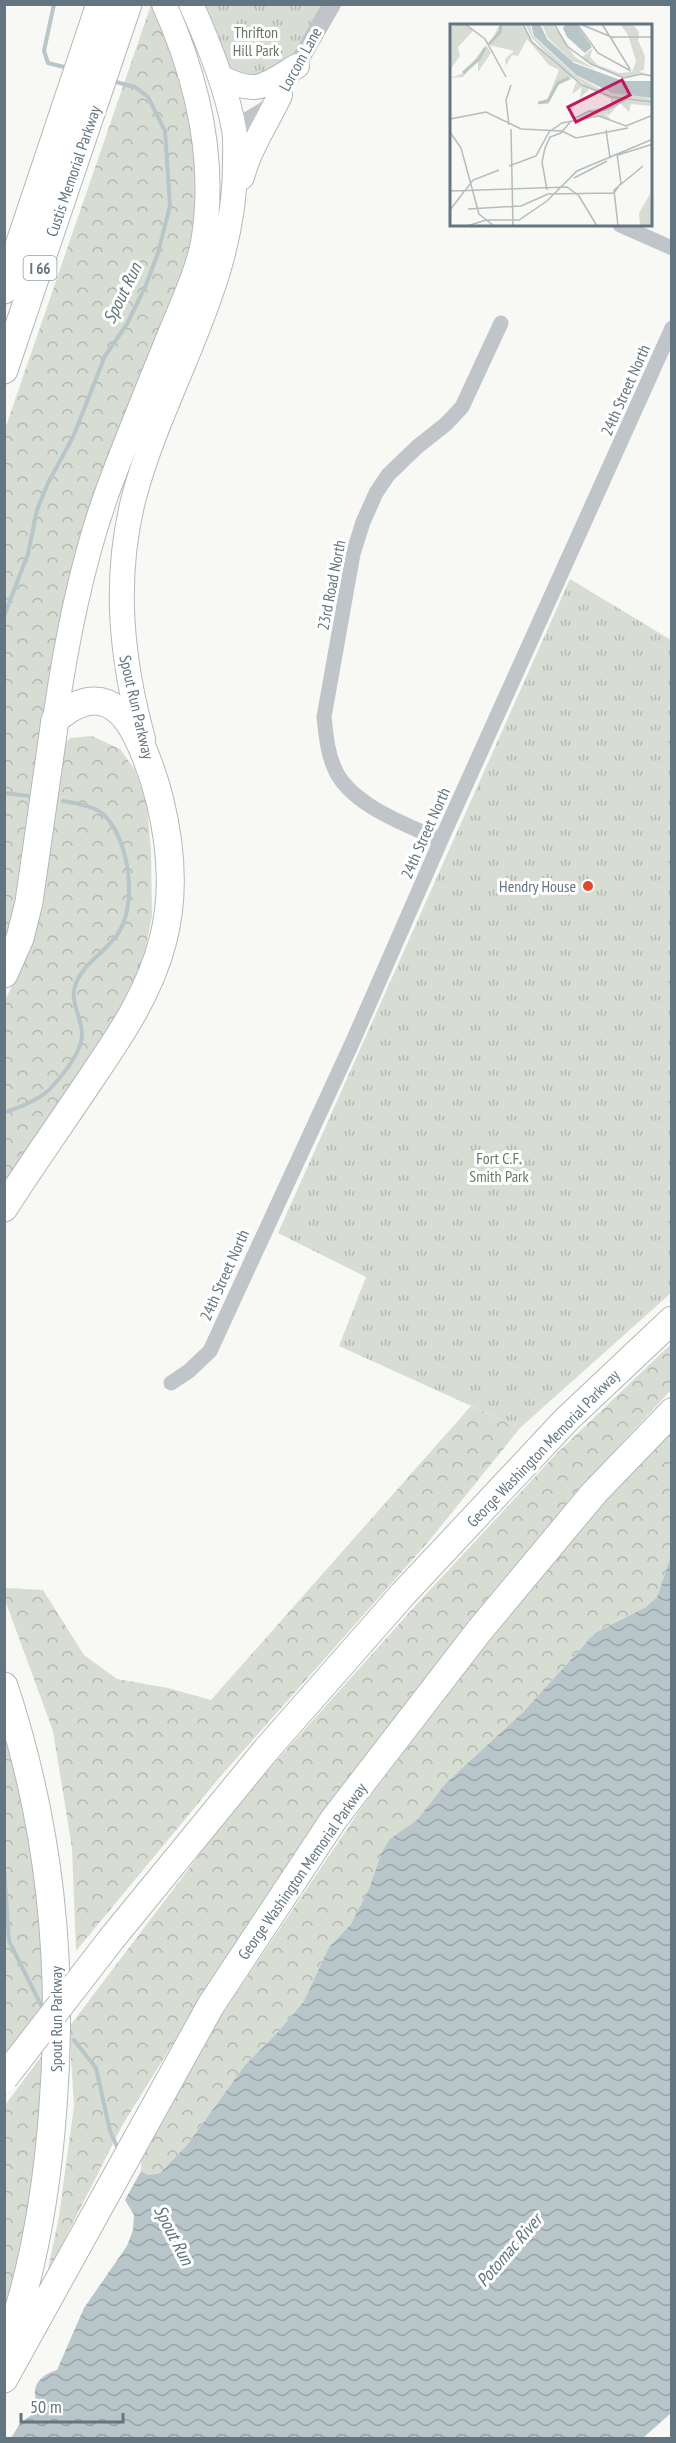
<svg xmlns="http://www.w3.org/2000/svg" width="676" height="2443" viewBox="0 0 676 2443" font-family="'PT Sans Narrow',sans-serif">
<defs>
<pattern id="forest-crowns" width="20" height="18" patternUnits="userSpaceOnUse" patternTransform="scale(1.5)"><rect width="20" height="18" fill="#d8ddd4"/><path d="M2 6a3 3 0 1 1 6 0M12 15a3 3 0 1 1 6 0" fill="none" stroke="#b3b8b1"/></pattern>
<pattern id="park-tufts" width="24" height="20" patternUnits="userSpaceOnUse" patternTransform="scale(1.5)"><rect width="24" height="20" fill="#d8ddd4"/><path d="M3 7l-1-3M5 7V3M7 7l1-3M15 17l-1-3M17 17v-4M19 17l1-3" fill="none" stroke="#b3b8b1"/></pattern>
<pattern id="water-waves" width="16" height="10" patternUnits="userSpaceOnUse" patternTransform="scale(1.5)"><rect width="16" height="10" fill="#b8c6c9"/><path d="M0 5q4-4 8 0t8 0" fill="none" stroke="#99a5a8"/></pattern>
</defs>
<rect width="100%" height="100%" fill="#f8f8f5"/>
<!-- forest -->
<path fill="url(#forest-crowns)" d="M151,5h2l43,117v113l-68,183 -107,488 -16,48v-525z
M92,736l28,13 15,21 12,35 4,46 1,65 -7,35 -12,40 -128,199v-190l12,-24 44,-229 9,-9z
M671,1344v46l-101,109 -163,207 -220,315 -64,103 -76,150 12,-58 15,-110 -5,-79 168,-222 179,-200 141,-152z
M471,1406l49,22 -91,113 -209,236 -144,174 -4,-103 -19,-117 -48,-131v-12l38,2 41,65 33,24 51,9 43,12z
M671,1433v123l-14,41 -11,10 -51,26 -71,78 -78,72 -29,37 -26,19 -22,50 -18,35 -22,23 -25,54 -27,32 -32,32 -58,80 -27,28 -12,2 -7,-4v-11l18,-40 39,-70 164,-243 131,-172 108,-130z
M4,1720l18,56 28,224 -46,59z
M49,2046l-22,195 -22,78v-214z"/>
<!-- park -->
<path fill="url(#park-tufts)" d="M202,5h123l-36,56 -25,20 -33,-9z
M570,579l101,61v653l-151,135 -181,-82 27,-69 -88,-44z"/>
<!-- water -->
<path fill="url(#water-waves)" d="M671,1556v857l-28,25h-632l10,-16 20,-13 -1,-7 -4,-2c-5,-16 7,-26 21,-30l27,-62 43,-62 6,-16 1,-15 -9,-15 16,-29 7,4 12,-2 27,-28 58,-80 32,-32 27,-32 25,-54 22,-23 18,-35 13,-37 8,-13 27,-19 29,-37 78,-72 71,-78 51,-26 11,-10z"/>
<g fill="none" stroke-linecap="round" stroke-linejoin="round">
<!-- stream -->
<path stroke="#b8c6c9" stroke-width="4" d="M54,4l-10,47 4,12 20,5
M4,616l24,-62 9,-44 11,-27 25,-46 32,-81 22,-32 19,-39 12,-32 12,-47 -5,-75 -17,-34 -13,-10 -23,-6
M4,793l25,3
M4,1112c14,-3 35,-13 45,-22 12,-13 32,-36 33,-54 1,-19 -14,-34 -6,-53 8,-20 28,-30 41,-48 21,-29 13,-93 -12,-119 -9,-10 -30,-13 -42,-15
M4,1865l5,76 32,64
M74,2040l22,28 14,63 9,20"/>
<defs>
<path id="primary" d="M220,77c37,19 44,9 77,-11
M242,177c8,-30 25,-54 38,-82
M55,720c11,-78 26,-156 53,-230 20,-54 42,-107 64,-161 11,-27 25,-57 31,-86 14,-83 -5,-163 -39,-239
M143,739c-22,-81 -30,-160 -9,-242 30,-112 101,-212 101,-332 0,-12 1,-24 -1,-36 -8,-43 -25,-85 -43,-125"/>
<path id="motorway" d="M4,290l96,-286
M4,370l124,-366
M4,974l16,-36 9,-36 26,-182c19,-17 42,-28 64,-9 19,17 35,65 41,90 11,45 15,93 3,139 -13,52 -43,96 -73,140 -28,42 -58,84 -86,128
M4,1686c46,139 60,276 49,421 -6,84 -19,165 -48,244
M113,1937l153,-187 137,-156 163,-174 106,-100
M4,2379l207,-374 123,-186 145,-188 115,-138 78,-81"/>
</defs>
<!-- primary casing -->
<use href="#primary" stroke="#b4b9bd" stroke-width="26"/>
<!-- motorway casing -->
<use href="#motorway" stroke="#b4b8bb" stroke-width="29"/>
<!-- minor -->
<path stroke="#c0c5c9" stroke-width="15" d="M620,225l52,23
M441,840c-34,-15 -93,-36 -107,-73 -7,-16 -8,-33 -10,-50l29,-163 10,-32 13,-29 12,-18 29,-28 29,-23 16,-17 39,-84
M171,1383l18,-12 21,-20 143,-310 88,-201 231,-512"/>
<!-- tertiary -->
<path stroke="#c0c5c9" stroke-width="18" d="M291,76l41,-72
M234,129l30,-18 11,-9"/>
<!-- primary -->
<use href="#primary" stroke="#fff" stroke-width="24"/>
<!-- motorway -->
<use href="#motorway" stroke="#fff" stroke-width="27"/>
<defs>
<path id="motorway-bridge" d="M4,2078l109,-141"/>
</defs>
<!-- motorway-bridge casing -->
<use href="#motorway-bridge" stroke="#b4b8bb" stroke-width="29" stroke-linecap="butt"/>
<!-- motorway-bridge -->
<use href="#motorway-bridge" stroke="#fff" stroke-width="27"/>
</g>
<!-- markers -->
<circle fill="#e44828" stroke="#fff" stroke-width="2" cx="588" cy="886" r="6"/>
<g text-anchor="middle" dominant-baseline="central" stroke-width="6" stroke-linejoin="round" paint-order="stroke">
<!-- shield labels -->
<rect fill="#fff" stroke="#919ea6" stroke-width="1.5" x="23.5" y="256" width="33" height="24" rx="4.5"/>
<g font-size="15" font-weight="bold" fill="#627580">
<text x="40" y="268">I 66</text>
</g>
<!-- park labels -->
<g font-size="16" fill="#677861" stroke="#fff">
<text x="256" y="32">Thrifton<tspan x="256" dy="18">Hill Park</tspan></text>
<text x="499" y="1158">Fort C.F.<tspan x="499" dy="18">Smith Park</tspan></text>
</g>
<!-- street labels -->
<g font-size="16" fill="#627580" stroke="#fff">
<text transform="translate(300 59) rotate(-61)">Lorcom Lane</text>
<text transform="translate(73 171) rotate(-71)">Custis Memorial Parkway</text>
<text transform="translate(625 390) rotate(-66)">24th Street North</text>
<text transform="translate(331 585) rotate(-79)">23rd Road North</text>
<text transform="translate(137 707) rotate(77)">Spout Run Parkway</text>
<text transform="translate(425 833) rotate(-66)">24th Street North</text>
<text transform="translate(224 1275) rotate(-66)">24th Street North</text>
<text transform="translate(543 1448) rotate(-46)">George Washington Memorial Parkway</text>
<text transform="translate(302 1871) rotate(-55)">George Washington Memorial Parkway</text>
<text transform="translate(56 2019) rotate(-90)">Spout Run Parkway</text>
</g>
<!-- poi labels -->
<g font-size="16" fill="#627580" stroke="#fff" text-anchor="end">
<text x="576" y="886">Hendry House</text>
</g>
<!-- water labels -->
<g font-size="18" font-style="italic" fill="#5e757b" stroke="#fff">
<text transform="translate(122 293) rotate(-64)">Spout Run</text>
<text transform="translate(174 2235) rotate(63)">Spout Run</text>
<text transform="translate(509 2250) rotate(-49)">Potomac River</text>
</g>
</g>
<!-- overview -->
<g transform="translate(450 24)">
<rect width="202" height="202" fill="#f8f8f5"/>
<path d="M15,0l8,7 -15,16 2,9 -10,14v-44z" fill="#d8ddd4"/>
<path d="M50,0h23l10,19 39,36 -14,6 -10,19h-10l10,-6 11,-28 -10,-5 -22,-26 -9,17 -6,-1 -6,11 -1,-7 9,-8 -25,-6zM75,0h5l3,12 42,39 27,15 46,8 4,2v6l-21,-2 -2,8 -9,-9 -11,12 -4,-2 7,8 -13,-5 -25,3 20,-10 14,-1 9,-8 -6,5v-6l-25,-12 3,3 -9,8 2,-11 -10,7 4,-12 10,4 -25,-18 -29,-30zM92,0h10l23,33 22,13 -25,-9 -25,-24z" fill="#d8ddd4"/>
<path d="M200,170l2,32h-12l-1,-13z" fill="#d8ddd4"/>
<path d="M104,0l11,18 17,15 11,-9 -3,9 8,8 21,8 13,-1 4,-11 -8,-26 -8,-11h13l6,8 -1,8 7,16 -1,14 -5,1 13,5 -12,-3 -16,5 -33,-14 -24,-20zM36,21l5,8 -13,19v-13l-15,18 -13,1 14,-5zM112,42l13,9 -17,10 -10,19h-10l10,-6z" fill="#d8ddd4"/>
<path d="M81,0h9l7,15 27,24 49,18h29v17l-40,-5 -36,-18 -42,-39zM116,0h10l16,23 -7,6 -18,-16 -4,-9z" fill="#b8c6c9"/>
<path fill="none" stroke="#b8c6c9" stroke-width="3" d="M39,20l11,-12 1,-8M13,49l16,-14 6,-11M88,79l10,-2 10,-18 11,-5"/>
<path fill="none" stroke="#b3bcbf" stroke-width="1.5" d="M15,0l20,15 21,38M73,0l9,18 50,43 30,12 41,5M104,0l13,22 24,18 33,14 17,-4 12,2M127,0l21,29 33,18M130,0l34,14M152,0l28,45M161,13h42M170,74l-12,10 -18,4 16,-2 20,-10M0,95l36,-7 35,17 41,2 14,7 52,-10M123,95l18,-9M59,101l-3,-25 5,-15M61,105l2,97M156,106l4,28M0,108l11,16 18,66 15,12M168,131l35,-11M59,142l27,-10 13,-24 13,-9 37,-7 27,10 27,-11M124,154l33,-17M97,166l-5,-28 3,-14 5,-11 11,-4 10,-12M0,167l117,-4 12,9 18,30M18,185l53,-3 27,-12 66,-1 7,-10 -4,-29M0,186l23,-30 26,-10M17,202l19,-6h33l28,-19 30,-30 76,-32M168,202l-4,-36 29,-24"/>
<path fill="#c2185b" fill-opacity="0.15" stroke="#c2185b" stroke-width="3" d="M172,56l8,15 -54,27 -8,-15z"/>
<rect width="202" height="202" fill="none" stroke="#627580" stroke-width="3"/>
</g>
<!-- border -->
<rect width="676" height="2443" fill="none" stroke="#627580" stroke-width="12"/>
<!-- scale -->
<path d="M21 2413v9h102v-9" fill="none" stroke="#627580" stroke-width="3"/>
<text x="30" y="2413" font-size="18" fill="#627580" stroke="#ffffff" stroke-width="4.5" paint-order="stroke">50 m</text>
</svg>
